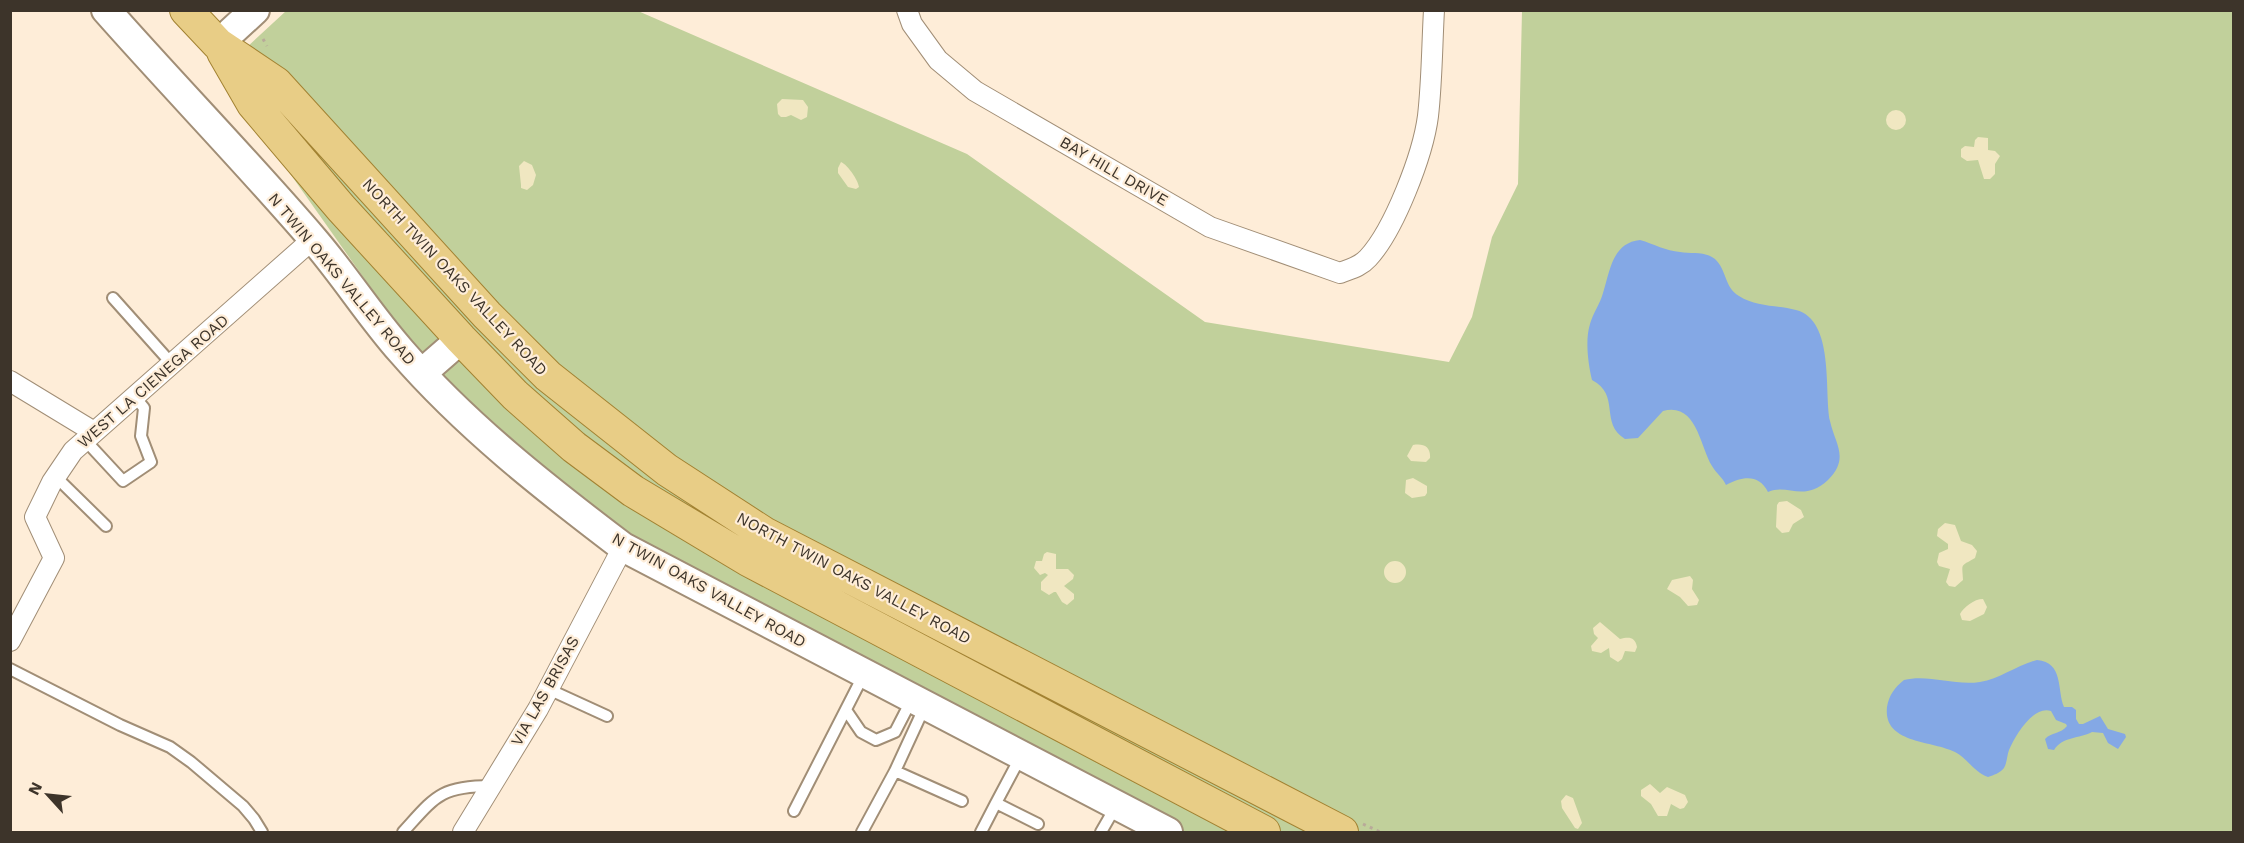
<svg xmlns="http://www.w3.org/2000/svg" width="2244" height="843" viewBox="0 0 2244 843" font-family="'Work Sans',sans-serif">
<rect width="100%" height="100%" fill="#feedd8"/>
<!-- green -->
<path fill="#c1d09b" d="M286,11h352l329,143 238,168 244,40 23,-45 20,-80 26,-53 4,-173h711v821h-1086l-511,-265 -198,-184 -219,-310z"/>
<!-- sand -->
<path fill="#f0e7c1" d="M782,99l21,1 5,7 -1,10 -6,3 -10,-5 -5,2h-5l-3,-3 -1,-10z
M1886 120a10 10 0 1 1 20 0a10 10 0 1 1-20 0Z
M1978,137l10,1v12l7,1 5,5 -5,8v10l-5,5h-6l-6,-19 -11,1 -6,-4v-8l4,-3 9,1 1,-7z
M524,161l8,4 4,10 -3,10 -6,5 -6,-2v-3l-2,-19z
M841,162c7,3 17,18 18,25l-3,2 -8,-2 -10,-14v-5z
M1413,445c11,-2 18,2 17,13l-4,4 -15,-1 -4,-5z
M1413,478l14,8v7l-2,3 -13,2 -7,-5 1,-13z
M1787,501l14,9 3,7 -11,7 -4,8 -7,1 -6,-6 1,-22 2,-3z
M1945,523l10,2 6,16 11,4 5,6 -2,7c-15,9 -13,4 -12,22l-8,7 -6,-1 -3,-4 4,-13 -11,-3 -2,-4 2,-9 9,-4v-5l-11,-8 1,-7z
M1047,552l9,2v15h12l6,6 -1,4 -9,7 10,8v5l-7,6 -5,-3 -6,-10h-2l-5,3 -8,-5v-8l7,-7 -3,-2 -5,2 -6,-7 2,-7h6l2,-7z
M1384 572a11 11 0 1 1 22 0a11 11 0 1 1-22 0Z
M1690,576l3,4 -1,9 7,11 -2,5 -9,1 -8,-9 -13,-8 5,-9z
M1983,599l4,8 -3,7 -14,7 -8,-1 -2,-6c4,-7 14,-15 23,-15z
M1600,622l20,17c8,-2 15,-3 17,8l-2,5 -10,-1 -3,8 -4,3 -8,-5 -1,-9 -8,5 -9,-2 -1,-5 7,-8 -4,-4 -1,-6z
M1650,784l10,9 7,-6 18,8 3,7 -4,6 -4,1 -9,-5 -4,12h-9l-7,-12 -10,-8v-6z
M1566,795l7,3 8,22 1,3 -4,6 -3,-1 -13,-20 -1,-7z"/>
<!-- water -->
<path fill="#84a8e5" d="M1640,240c14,4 26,11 40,12 11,2 25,-1 35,7 12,11 9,28 24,37 17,11 38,9 57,14 39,10 28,82 34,111 5,23 20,37 -2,59 -25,23 -40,3 -60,12 -9,-18 -25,-16 -42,-7 -3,-7 -10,-12 -14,-19 -12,-19 -15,-64 -49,-55l-25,27 -13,1c-26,-16 -4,-44 -33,-59 -4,-17 -7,-40 -2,-56 3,-11 10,-20 13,-31 7,-22 9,-50 37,-53z
M2037,660c27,2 20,31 27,47h8l4,3v9l3,5h4l17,-8 8,13 17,5 1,3 -8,12 -10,-6 -5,-10 -11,-1c-13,7 -29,4 -38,18l-6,-1 -3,-10c6,-7 16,-5 22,-13l-1,-2 -10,-4 -5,-9c-18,-6 -36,25 -42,39 -2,5 -2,13 -5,18 -4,5 -10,7 -16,9 -14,-5 -20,-18 -33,-25 -23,-12 -72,-8 -68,-45 2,-12 8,-20 17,-27 25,-6 50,6 76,2 20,-3 37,-17 57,-22z"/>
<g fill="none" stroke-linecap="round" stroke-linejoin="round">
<defs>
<path id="lane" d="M113,298l59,66
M85,440l38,41 28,-19 -10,-26 3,-28 -9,-11
M56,477l50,49
M10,669l110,56 50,22 21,15 52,44 11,13 8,13
M548,689l59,27
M925,706l-30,65 67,30
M846,710l15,22 15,8 19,-8 17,-33
M1021,756l-25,47 42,21
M794,811l70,-137
M403,832c32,-35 37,-46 88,-46
M862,832l33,-61
M981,832l15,-29
M1101,832l15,-26"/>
<path id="street" d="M907,10l5,14 26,36 37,31 235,136 130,46c10,-4 20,-6 28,-15 26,-28 55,-103 60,-142 4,-35 4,-71 6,-106
M10,381l84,51
M10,641l44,-83 -19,-41 17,-35 21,-31 240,-212
M463,832l75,-123 85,-162"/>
<path id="secondary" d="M106,10c69,78 141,152 208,230 31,36 56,76 87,111 65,75 143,136 222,196l545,285
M218,44l37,-34
M422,373l39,-34"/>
<path id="primary" d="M186,10l32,34 58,39 211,232 61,61 119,94 97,63 578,299
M223,52l30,52 88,104 120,131 54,56 59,52 59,44 115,69 516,272"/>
</defs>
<!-- lane casing -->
<use href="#lane" stroke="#a18e76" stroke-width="14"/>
<!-- street casing -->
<use href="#street" stroke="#a18e76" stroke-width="22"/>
<!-- secondary casing -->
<use href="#secondary" stroke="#a18e76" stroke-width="32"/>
<!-- primary casing -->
<use href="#primary" stroke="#a28232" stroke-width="34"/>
<!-- path -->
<path stroke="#b8aa99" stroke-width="3" stroke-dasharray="3 4.5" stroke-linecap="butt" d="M263,39l4,7
M1363,824l17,8"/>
<!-- lane -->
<use href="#lane" stroke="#fff" stroke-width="10"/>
<!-- street -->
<use href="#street" stroke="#fff" stroke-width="20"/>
<!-- secondary -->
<use href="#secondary" stroke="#fff" stroke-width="28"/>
<!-- primary -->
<use href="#primary" stroke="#e8cd86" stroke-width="32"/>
</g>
<g text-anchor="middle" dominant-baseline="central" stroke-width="4.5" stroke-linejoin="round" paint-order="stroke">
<!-- street labels -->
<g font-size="16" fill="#3d342a" stroke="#feedd8">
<text transform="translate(1114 171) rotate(30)">BAY HILL DRIVE</text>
<text transform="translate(455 277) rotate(47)">NORTH TWIN OAKS VALLEY ROAD</text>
<text transform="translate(342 279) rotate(50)">N TWIN OAKS VALLEY ROAD</text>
<text transform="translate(153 381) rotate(-41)">WEST LA CIENEGA ROAD</text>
<text transform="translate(854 578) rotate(28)">NORTH TWIN OAKS VALLEY ROAD</text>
<text transform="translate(709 590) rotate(29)">N TWIN OAKS VALLEY ROAD</text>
<text transform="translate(545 691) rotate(-61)">VIA LAS BRISAS</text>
</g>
</g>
<!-- border -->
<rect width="2244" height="843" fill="none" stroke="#3d342a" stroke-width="24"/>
<!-- north arrow -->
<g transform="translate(48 795) rotate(297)" stroke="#feedd8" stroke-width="4.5" paint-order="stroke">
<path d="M0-4.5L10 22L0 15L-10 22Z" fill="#3d342a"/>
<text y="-9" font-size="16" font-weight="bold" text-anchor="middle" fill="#3d342a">N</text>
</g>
</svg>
